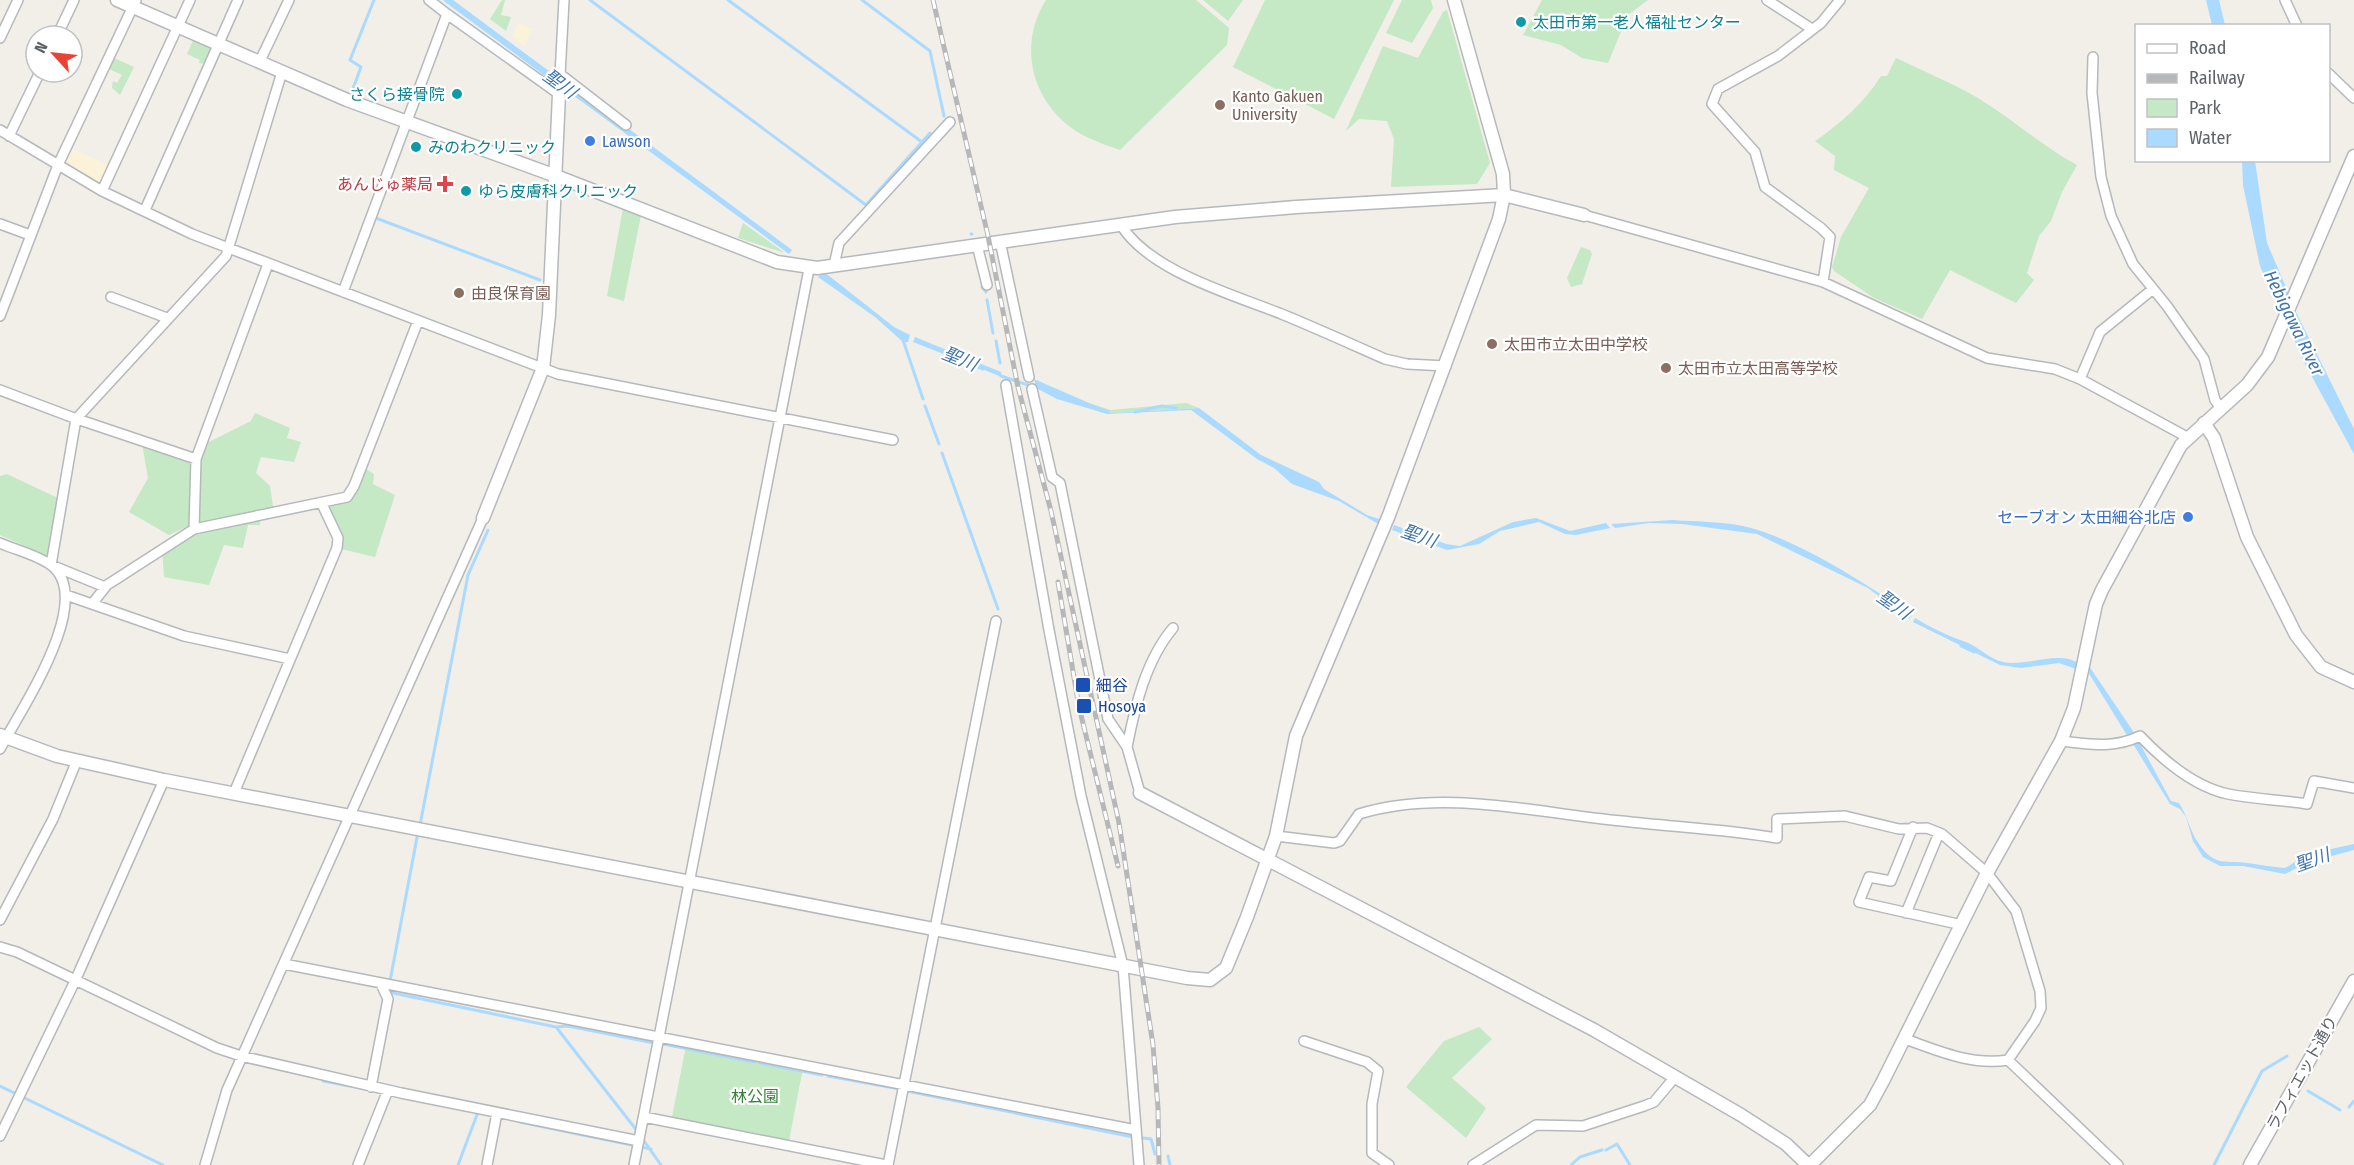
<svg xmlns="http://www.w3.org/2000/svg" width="2354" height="1165" viewBox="0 0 2354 1165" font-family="'Fira Sans Condensed','Noto Sans JP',sans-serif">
<rect width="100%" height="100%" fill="#f1efe8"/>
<!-- green -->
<path fill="#c5e8c5" d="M502,0h3l-4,15 10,2 -5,14 -16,-12z
M1046,0h150l33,28 -2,17 -107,105c-20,-7 -41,-14 -57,-29 -35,-32 -42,-82 -17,-121z
M1203,0h40l-15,21z
M1265,0h129l-60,119 -101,-52z
M1402,0h29l2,8 -21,35 -26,-10z
M1542,0h106l-20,15 -20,48 -26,-5 -21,-13 -38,-10z
M1447,10l43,153 -13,21 -86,3 3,-48 -7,-18 -28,-2 -13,12 37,-85 35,12 25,-46z
M194,38l20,11 -8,15 -7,-1 1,-3 -13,-6z
M114,58l20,9 -14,28 -8,-7 1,-7 4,2 5,-8 -13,-6z
M1896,58c25,12 51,23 75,36 37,21 69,51 106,71l-15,27 -11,29 -12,15 -12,37 7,7 -18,23 -66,-33 -28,49 -48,-21 -40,-27 -2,-4 9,-30 28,-49 -35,-18 1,-14 -20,-15c25,-17 50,-39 66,-65h6z
M623,208l18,7 -17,86 -17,-5z
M743,223l42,30 -47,-15z
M1581,247l9,3 2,4 -10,30 -11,3 -4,-9z
M1089,403l22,7 75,-7 13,5 -86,5 -21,-5z
M255,413l35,15 -3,10 14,4 -7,20 -33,-5 -5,16 14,13 3,20 6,4 -18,6 -1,9h-12l-5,23 -19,-3 -15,40 -45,-8 -2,-29 32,-20 7,-82 50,-25z
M142,444l48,17v64l-21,10 -40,-23 19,-34z
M363,467l11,7 -1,10 22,11 -20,62 -38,-9 -9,-32 3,-11 17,-8z
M7,474l55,26 -12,57 -50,-22v-59z
M1479,1027l13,12 -40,39 34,30 -20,30 -60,-51 38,-46z
M686,1046l117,22 -14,73 -117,-24z"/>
<!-- sand -->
<path fill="#fbf3d9" d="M518,23l15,6 -9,17 -11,-10z
M72,149l39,17 -9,19 -37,-20z"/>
<!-- water -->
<path fill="#aadaff" d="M446,0h7l100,74v6z
M2206,0h13l6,25h-13z
M566,82l226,168 -3,4 -223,-164z
M2242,161h13l12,82 22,51 -7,20 -22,-48 -17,-81z
M823,271l71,56 16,8 -2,7h-5l-28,-25 -57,-40z
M2296,312l58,117v25l-50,-92 -15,-34z
M915,337l86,35 1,5 -89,-35z
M1034,379l55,24 3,5 21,5 86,-5 62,47 58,27 5,7 43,26 15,5 -2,5 -41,-24 -47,-17 -18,-16 -17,-9 -66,-49 -84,4 -50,-15 -21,-11z
M1536,518l34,13 36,-8 4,5 -34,7 -11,-1 -26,-12 -39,9 -21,13 -32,6 -55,-20 2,-5 52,19 14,2 53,-24z
M1673,520c25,2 53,1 78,8 51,14 117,57 161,87l-3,4 -41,-31 -111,-54 -75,-10 -33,-1 -34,5 -4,-4z
M1915,618c17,10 33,18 51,24 13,5 23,17 37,20 23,5 55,-12 75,1l-2,6 -17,-6 -38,5 -21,-3 -87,-43z
M2089,666l46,68 -7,3 -40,-65z
M2138,740l33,61 8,2c8,12 10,25 18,38 17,26 25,19 51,22 13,2 25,4 37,5l23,-14 46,-10v6l-45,12 -24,12 -42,-8h-23l-17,-9 -10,-16 -7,-24 -6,-8 -10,-5 -37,-60z"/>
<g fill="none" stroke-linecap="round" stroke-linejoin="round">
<!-- stream -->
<path stroke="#aadaff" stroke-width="3" d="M445,0l112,83
M590,0l276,205 64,-72
M728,0l194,142
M862,0l68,51 14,65
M351,94l10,-27 -11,-7 24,-60
M373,217l167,63
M971,234h1
M982,287l4,5
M987,300l6,33
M903,340l20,59
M996,341l4,22
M953,357l30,12
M1001,376l30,10
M1089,405l19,7
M925,406l14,38
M1135,412l27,-6 14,2
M942,453l56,156
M1961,646l13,6
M420,825l48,-250 20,-45
M390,981l28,-149
M391,988l2,5 163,34 82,105
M556,1027l12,-1 86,17
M663,1044l91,18
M760,1063l62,12
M828,1076l72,13
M323,1081l43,8
M0,1086l163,79
M907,1091l226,46
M2308,1091l32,19
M2349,1107l5,-6
M520,1122l131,27
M642,1138l19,27
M1143,1138l8,1 4,15
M1606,1150l11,-6 13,21
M1168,1156l2,9
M458,1165l20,-53
M1571,1165l9,-8 22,-7
M2214,1165l48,-94 25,-15"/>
<defs>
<path id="minor" d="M429,0l18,14
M1767,0l45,29
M2285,0l12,26
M57,36l17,-36
M0,38l18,-38
M2093,57l-1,36 9,84 10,39 22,48 34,42 37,53 11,41 6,9
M259,63l30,-63
M2328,73l26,25
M560,74l66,51
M559,94l5,-94
M0,130l102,61 90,43 366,140 335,66
M9,136l31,-64
M102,191l88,-191
M145,210l93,-210
M1584,215l239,67 164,76 68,11 25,10 107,58
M0,224l30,11
M1121,225c29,47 114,70 163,90 34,14 67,29 101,44l22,5 39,2
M1000,241l29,136
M977,245l10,40
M834,265l5,-22 111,-121
M1823,282l7,-45 -9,-9 -56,-41 -10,-35 -43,-48 6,-15 60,-33 43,-33 19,-23
M343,292l104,-278 112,80
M111,297l56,21
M0,316l58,-151 78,-165
M2080,379l20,-47 53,-43
M1006,385l43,245 32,166 42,170 16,199
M1032,389l20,88 8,6 48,236 19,28 13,46
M0,390l74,28 122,41
M194,529l2,-70 72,-195
M0,543c16,7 37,12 51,22 46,35 -32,147 -51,184
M105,587l-54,-22 25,-146 150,-163 56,-184
M66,595l118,41 106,23
M92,604l15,-19 87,-56 153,-32 7,-11 64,-165
M2061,741c29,3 52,8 79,-5 22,23 55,51 88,58 26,5 53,6 79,10l7,-23 40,7
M1127,747c8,-41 19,-87 46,-119
M234,793l103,-245 1,-10 -16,-34
M1913,827l-22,54 -22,-4 -10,25 103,23
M1276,836l58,7 6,-2 19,-27c85,-26 177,-1 263,7 52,6 103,8 155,17v-19l68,-3 54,13 28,-1 15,6 45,39 29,38 24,80 1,17 -6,13 -27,39c-36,6 -69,-9 -103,-21
M1906,913l33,-80
M0,920l53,-101 24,-59
M0,947l17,5 200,96 24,8 160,37 238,48
M284,964l852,166
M1304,1041l63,21 11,9 -6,33v49l17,12
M2008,1060l110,105
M371,1087l17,-88 -7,-15
M644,1117l242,48
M0,1136l75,-155 89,-201
M205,1165l22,-75 256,-572
M358,1165l30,-75
M487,1165l10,-52
M634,1165l175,-896
M888,1165l108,-544
M1473,1165l63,-40 47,1 61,-20 10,-4 21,-25"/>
<path id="tertiary" d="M117,0l230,100 209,76 221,86 40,6 358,-51 121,-10 208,-12 80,20
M2204,423l10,15 33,99 49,98 25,32 33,15
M483,518l60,-150 6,-53 10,-221
M0,735l57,21 107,24 1023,198 23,2 16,-12 21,-51 29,-81 20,-100 93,-221 110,-296 5,-24 -1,-21 -49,-174
M1140,793l454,237 147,85 45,29 22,21
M1810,1165l60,-60 13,-24 104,-208 74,-132 13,-33 22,-104 6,-14 79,-145 66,-60 21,-28 86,-201
M2250,1165l104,-184"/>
</defs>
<!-- minor casing -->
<use href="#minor" stroke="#b5b8bc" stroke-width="12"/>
<!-- tertiary casing -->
<use href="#tertiary" stroke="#b5b8bc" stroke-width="15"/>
<!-- minor -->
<use href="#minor" stroke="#fff" stroke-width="9"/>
<!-- tertiary -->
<use href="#tertiary" stroke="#fff" stroke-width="12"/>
<defs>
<path id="rail" d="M933,0l55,236 30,151 33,124 68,312 34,222 5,63 1,57
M1058,582l21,125 39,159"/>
</defs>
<!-- rail casing -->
<use href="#rail" stroke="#b6b7b8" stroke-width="5"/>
<!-- rail -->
<use href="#rail" stroke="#fff" stroke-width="3" stroke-dasharray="9" stroke-linecap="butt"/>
</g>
<!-- markers -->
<g fill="#0f9aa8" stroke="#fff" stroke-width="2">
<circle cx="1521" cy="22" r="6"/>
<circle cx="457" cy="94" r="6"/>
<circle cx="416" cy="147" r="6"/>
<circle cx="466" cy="191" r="6"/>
</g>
<g fill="#8d6e63" stroke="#fff" stroke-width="2">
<circle cx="1220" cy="105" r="6"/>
<circle cx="459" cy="293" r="6"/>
<circle cx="1492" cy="344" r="6"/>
<circle cx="1666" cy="368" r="6"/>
</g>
<g fill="#3f7fe0" stroke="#fff" stroke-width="2">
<circle cx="590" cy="141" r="6"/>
<circle cx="2188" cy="517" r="6"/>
</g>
<path fill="#e0444e" stroke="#fff" stroke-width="2" d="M442 175h6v6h6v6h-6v6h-6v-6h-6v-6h6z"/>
<g fill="#1a4fb4" stroke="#fff" stroke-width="2">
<rect x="1075" y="677" width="16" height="16" rx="3"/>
<rect x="1076" y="698" width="16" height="16" rx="3"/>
</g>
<g text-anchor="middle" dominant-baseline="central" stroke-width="4.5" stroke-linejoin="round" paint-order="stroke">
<!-- culture labels -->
<g font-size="16" fill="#0d838f" stroke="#fff" text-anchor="start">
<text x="1533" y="22">太田市第一老人福祉センター</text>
<text x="445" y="94" text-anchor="end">さくら接骨院</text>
<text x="428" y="147">みのわクリニック</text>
<text x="478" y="191">ゆら皮膚科クリニック</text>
</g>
<!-- education labels -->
<g font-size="16" fill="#785e54" stroke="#fff" text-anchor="start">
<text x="1232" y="96">Kanto Gakuen<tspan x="1232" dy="18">University</tspan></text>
<text x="471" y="293">由良保育園</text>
<text x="1504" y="344">太田市立太田中学校</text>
<text x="1678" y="368">太田市立太田高等学校</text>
</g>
<!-- shop labels -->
<g font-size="16" fill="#366cbe" stroke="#fff" text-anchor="start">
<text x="602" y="141">Lawson</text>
<text x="2176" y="517" text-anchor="end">セーブオン 太田細谷北店</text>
</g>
<!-- health labels -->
<g font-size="16" fill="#be3a42" stroke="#fff" text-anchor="end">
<text x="433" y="184">あんじゅ薬局</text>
</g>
<!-- transit labels -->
<g font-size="16" fill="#164399" stroke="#fff" text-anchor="start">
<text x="1096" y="685">細谷</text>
<text x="1098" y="706">Hosoya</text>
</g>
<!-- street labels -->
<g font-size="16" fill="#5f6368" stroke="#fff">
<text transform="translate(2302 1073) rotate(-61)">ラフィエット通り</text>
</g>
<!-- park labels -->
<g font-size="16" fill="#348238" stroke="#fff">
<text x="755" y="1096">林公園</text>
</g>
<!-- water labels -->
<g font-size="18" font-style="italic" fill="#4174aa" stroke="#fff">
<text transform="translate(560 84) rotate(36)">聖川</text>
<text transform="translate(2294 323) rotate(64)">Hebigawa River</text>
<text transform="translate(960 359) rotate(22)">聖川</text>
<text transform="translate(1419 536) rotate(19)">聖川</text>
<text transform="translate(1894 605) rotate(35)">聖川</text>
<text transform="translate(2312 860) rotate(-20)">聖川</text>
</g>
</g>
<!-- legend -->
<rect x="2135" y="24" width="195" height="138" fill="#ffffff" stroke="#bfc1c3" stroke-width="1.5"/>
<rect x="2147" y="44" width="30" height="9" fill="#ffffff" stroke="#bfc1c3" stroke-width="1.5"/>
<text x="2189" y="54" font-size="18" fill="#5f6368">Road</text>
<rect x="2147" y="74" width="30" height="9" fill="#b6b7b8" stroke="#bfc1c3" stroke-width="1.5"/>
<text x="2189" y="84" font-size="18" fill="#5f6368">Railway</text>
<rect x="2147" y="99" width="30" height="18" fill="#c5e8c5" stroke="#bfc1c3" stroke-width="1.5"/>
<text x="2189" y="114" font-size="18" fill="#5f6368">Park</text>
<rect x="2147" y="129" width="30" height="18" fill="#aadaff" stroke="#bfc1c3" stroke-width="1.5"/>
<text x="2189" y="144" font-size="18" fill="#5f6368">Water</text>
<!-- north arrow -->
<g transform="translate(54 54) rotate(297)"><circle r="28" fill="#ffffff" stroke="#bfc1c3" stroke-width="1.5"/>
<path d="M0-4.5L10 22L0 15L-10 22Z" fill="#ea4335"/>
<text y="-9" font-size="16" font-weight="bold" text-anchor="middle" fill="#5f6368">N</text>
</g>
</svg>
